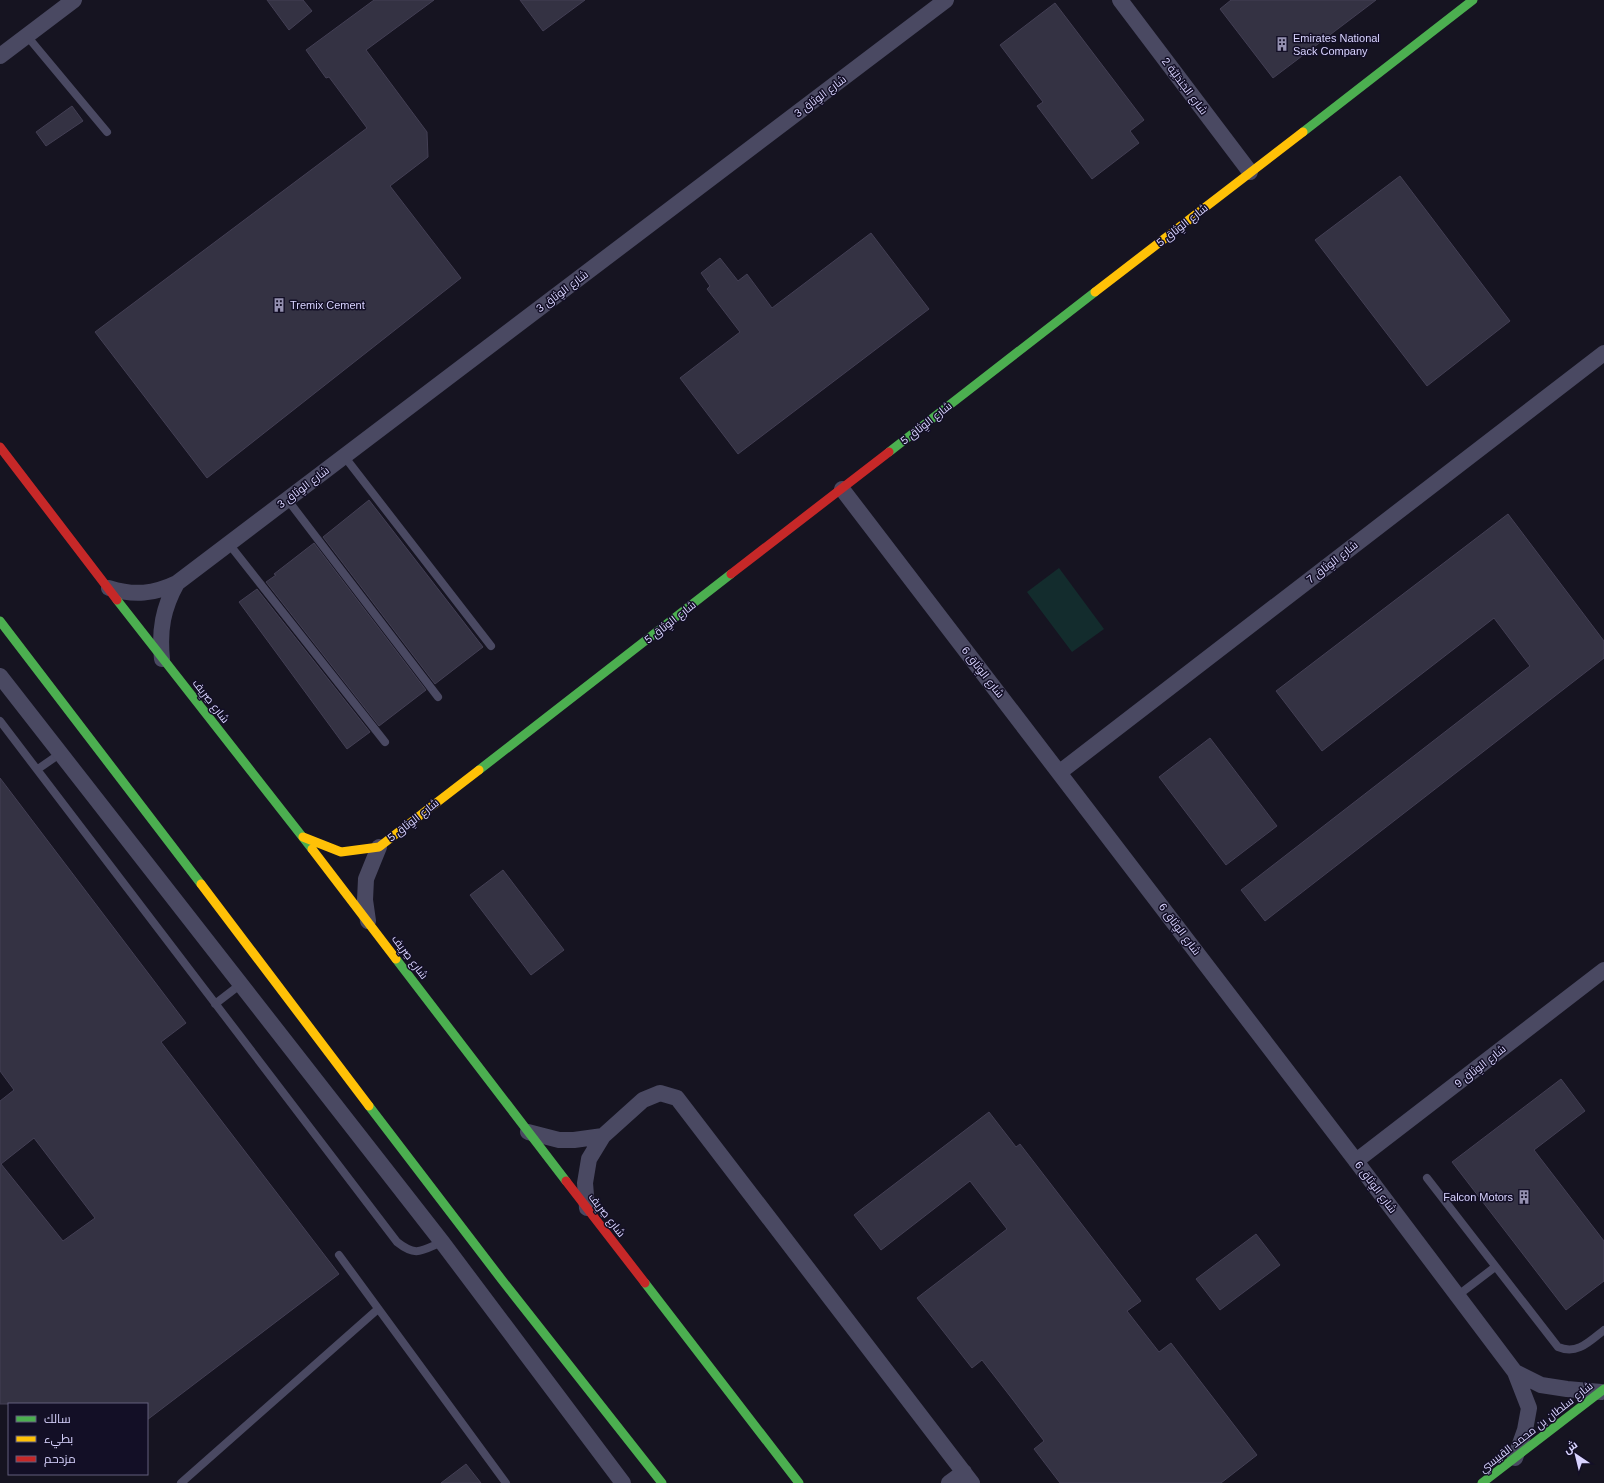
<svg xmlns="http://www.w3.org/2000/svg" width="1604" height="1483" viewBox="0 0 1604 1483" font-family="Arial,Cairo,sans-serif">
<rect width="100%" height="100%" fill="#161421"/>
<!-- green -->
<path fill="#132c2d" d="M1059,568l45,61 -32,23 -45,-60z"/>
<!-- building -->
<path fill="#343243" stroke="#433f54" fill-rule="evenodd" d="M267,0h36l9,11 -23,19z
M374,0h60l-68,50 61,82 1,25 -38,29 71,92 -254,200 -112,-146 272,-204 -38,-51 -3,1 -20,-28z
M520,0h65l-42,31z
M1231,0h145l-103,78 -53,-69z
M1055,3l89,117 -14,11 9,12 -47,36 -55,-73 6,-4 -43,-57z
M72,106l11,15 -37,25 -10,-14z
M1400,176l110,145 -83,65 -112,-146z
M871,233l58,76 -191,145 -58,-76 60,-46 -33,-43 3,-3 -9,-13 19,-15 18,23 9,-7 25,34z
M369,500l114,147 -48,37 -112,-147z
M1508,514l96,127v17l-339,263 -24,-31 289,-224 -36,-48 -172,133 -46,-60z
M314,543l112,147 -47,36 -113,-144 10,-7 -2,-1z
M257,589l113,143 -23,17 -108,-147z
M1210,738l67,88 -51,39 -67,-88z
M0,778l186,245 -25,19 178,232 -192,146v-16h-147v-303l14,-11 -14,-19zM34,1138l61,80 -32,23 -62,-77z
M503,870l61,80 -33,25 -61,-80z
M1561,1079l24,32 -51,39 70,91v40l-38,29 -114,-148z
M989,1112l27,35 4,-3 121,157 -14,10 32,41 12,-9 86,112 -36,28h-161l-26,-34 10,-8 -31,-41 -31,-40 -10,8 -55,-70 90,-69 -37,-48 -89,69 -27,-35z
M1256,1234l24,31 -60,45 -24,-31z
M466,1464l15,19h-40z"/>
<g fill="none" stroke-linecap="round" stroke-linejoin="round">
<!-- lane -->
<path stroke="#4a4962" stroke-width="8" d="M27,36l80,96
M344,456l147,190
M287,499l151,198
M229,544l156,198
M0,721l397,521c19,15 24,9 45,0
M38,769l23,-16
M215,1004l26,-20
M1427,1178l131,169c19,8 31,-5 46,-17
M339,1255l167,228
M1457,1296l38,-29
M181,1483l197,-174"/>
<!-- street -->
<path stroke="#4a4962" stroke-width="16" d="M1120,0l130,172
M0,56l74,-56
M842,489l514,672 159,211 14,36 -4,22 -10,28
M109,588c25,8 45,6 68,-5l769,-583
M162,659c-3,-29 1,-51 15,-76
M0,676l442,566 181,241
M1060,772l544,-419
M368,921l-3,-21 1,-21 13,-32
M528,1132l31,8h15l29,-4
M1356,1161l248,-191
M587,1208l-2,-25 4,-24 14,-23 40,-36 17,-7 17,5 295,385
M1515,1372l26,13 26,4 34,3
M949,1483l15,-11"/>
<!-- fast -->
<path stroke="#4caf50" stroke-width="9" d="M1303,132l170,-132
M889,452l206,-160
M117,600l195,249
M0,621l201,263
M479,770l252,-196
M396,959l170,222
M369,1106l133,174 160,203
M645,1283l154,200
M1482,1483l122,-94"/>
<!-- slow -->
<path stroke="#ffc107" stroke-width="9" d="M1095,292l208,-160
M303,837l38,15 38,-5 100,-77
M312,849l84,110
M201,884l168,222"/>
<!-- jam -->
<path stroke="#c62828" stroke-width="9" d="M0,447l117,153
M731,574l158,-122
M566,1181l79,102"/>
</g>
<!-- icons -->
<defs>
<symbol id="building-bare" viewBox="-9 -9 18 18"><path d="M-4-6H4V6H1V3H-1V6H-4ZM-2.5-4.3h1.7v1.8h-1.7ZM.8-4.3h1.7v1.8H.8ZM-2.5-1h1.7V.8h-1.7ZM.8-1h1.7V.8H.8Z" fill="#9591b1" stroke="#130f26" stroke-width="2.5" paint-order="stroke"/></symbol>
</defs>
<g fill-rule="evenodd">
<use href="#building-bare" x="1272" y="34" width="20" height="20"/>
<use href="#building-bare" x="269" y="295" width="20" height="20"/>
<use href="#building-bare" x="1514" y="1187" width="20" height="20"/>
</g>
<g text-anchor="middle" dominant-baseline="central" stroke-width="3" stroke-linejoin="round" paint-order="stroke">
<!-- poi labels -->
<g font-size="11" fill="#d9d4ff" stroke="#130f26" text-anchor="start">
<text x="1293" y="38">Emirates National<tspan x="1293" dy="13">Sack Company</tspan></text>
<text x="290" y="305">Tremix Cement</text>
<text x="1513" y="1197" text-anchor="end">Falcon Motors</text>
</g>
<!-- street labels -->
<g font-size="11" fill="#d9d4ff" stroke="#130f26">
<text transform="translate(1185 86) rotate(53)">شارع الجَندَلِيَّة 2</text>
<text transform="translate(820 96) rotate(-37)">شارع الوِثاق 3</text>
<text transform="translate(1182 225) rotate(-38)">شارع الوِثاق 5</text>
<text transform="translate(562 291) rotate(-37)">شارع الوِثاق 3</text>
<text transform="translate(926 423) rotate(-38)">شارع الوِثاق 5</text>
<text transform="translate(303 487) rotate(-37)">شارع الوِثاق 3</text>
<text transform="translate(1332 562) rotate(-38)">شارع الوِثاق 7</text>
<text transform="translate(670 622) rotate(-38)">شارع الوِثاق 5</text>
<text transform="translate(983 672) rotate(52)">شارع الوِثاق 6</text>
<text transform="translate(211 701) rotate(52)">شارع صِرِيف</text>
<text transform="translate(413 820) rotate(-38)">شارع الوِثاق 5</text>
<text transform="translate(1180 929) rotate(53)">شارع الوِثاق 6</text>
<text transform="translate(410 957) rotate(53)">شارع صِرِيف</text>
<text transform="translate(1480 1066) rotate(-38)">شارع الوِثاق 9</text>
<text transform="translate(1376 1187) rotate(53)">شارع الوِثاق 6</text>
<text transform="translate(607 1215) rotate(52)">شارع صِرِيف</text>
<text transform="translate(1536 1427) rotate(-38)">شارع سلطان بن محمد القبيسي</text>
</g>
</g>
<!-- legend -->
<rect x="8" y="1403" width="140" height="72" fill="#130f26" stroke="#625e7d"/>
<rect x="16" y="1416" width="20" height="6" fill="#4caf50" stroke="#625e7d"/>
<text x="44" y="1423" font-size="12" fill="#d9d4ff">سالك</text>
<rect x="16" y="1436" width="20" height="6" fill="#ffc107" stroke="#625e7d"/>
<text x="44" y="1443" font-size="12" fill="#d9d4ff">بطيء</text>
<rect x="16" y="1456" width="20" height="6" fill="#c62828" stroke="#625e7d"/>
<text x="44" y="1463" font-size="12" fill="#d9d4ff">مزدحم</text>
<!-- north arrow -->
<g transform="translate(1576 1455) rotate(325)" stroke="#130f26" stroke-width="3" paint-order="stroke">
<path d="M0-3L7 15L0 10L-7 15Z" fill="#d9d4ff"/>
<text y="-6" font-size="11" font-weight="bold" text-anchor="middle" fill="#d9d4ff">ش</text>
</g>
</svg>
